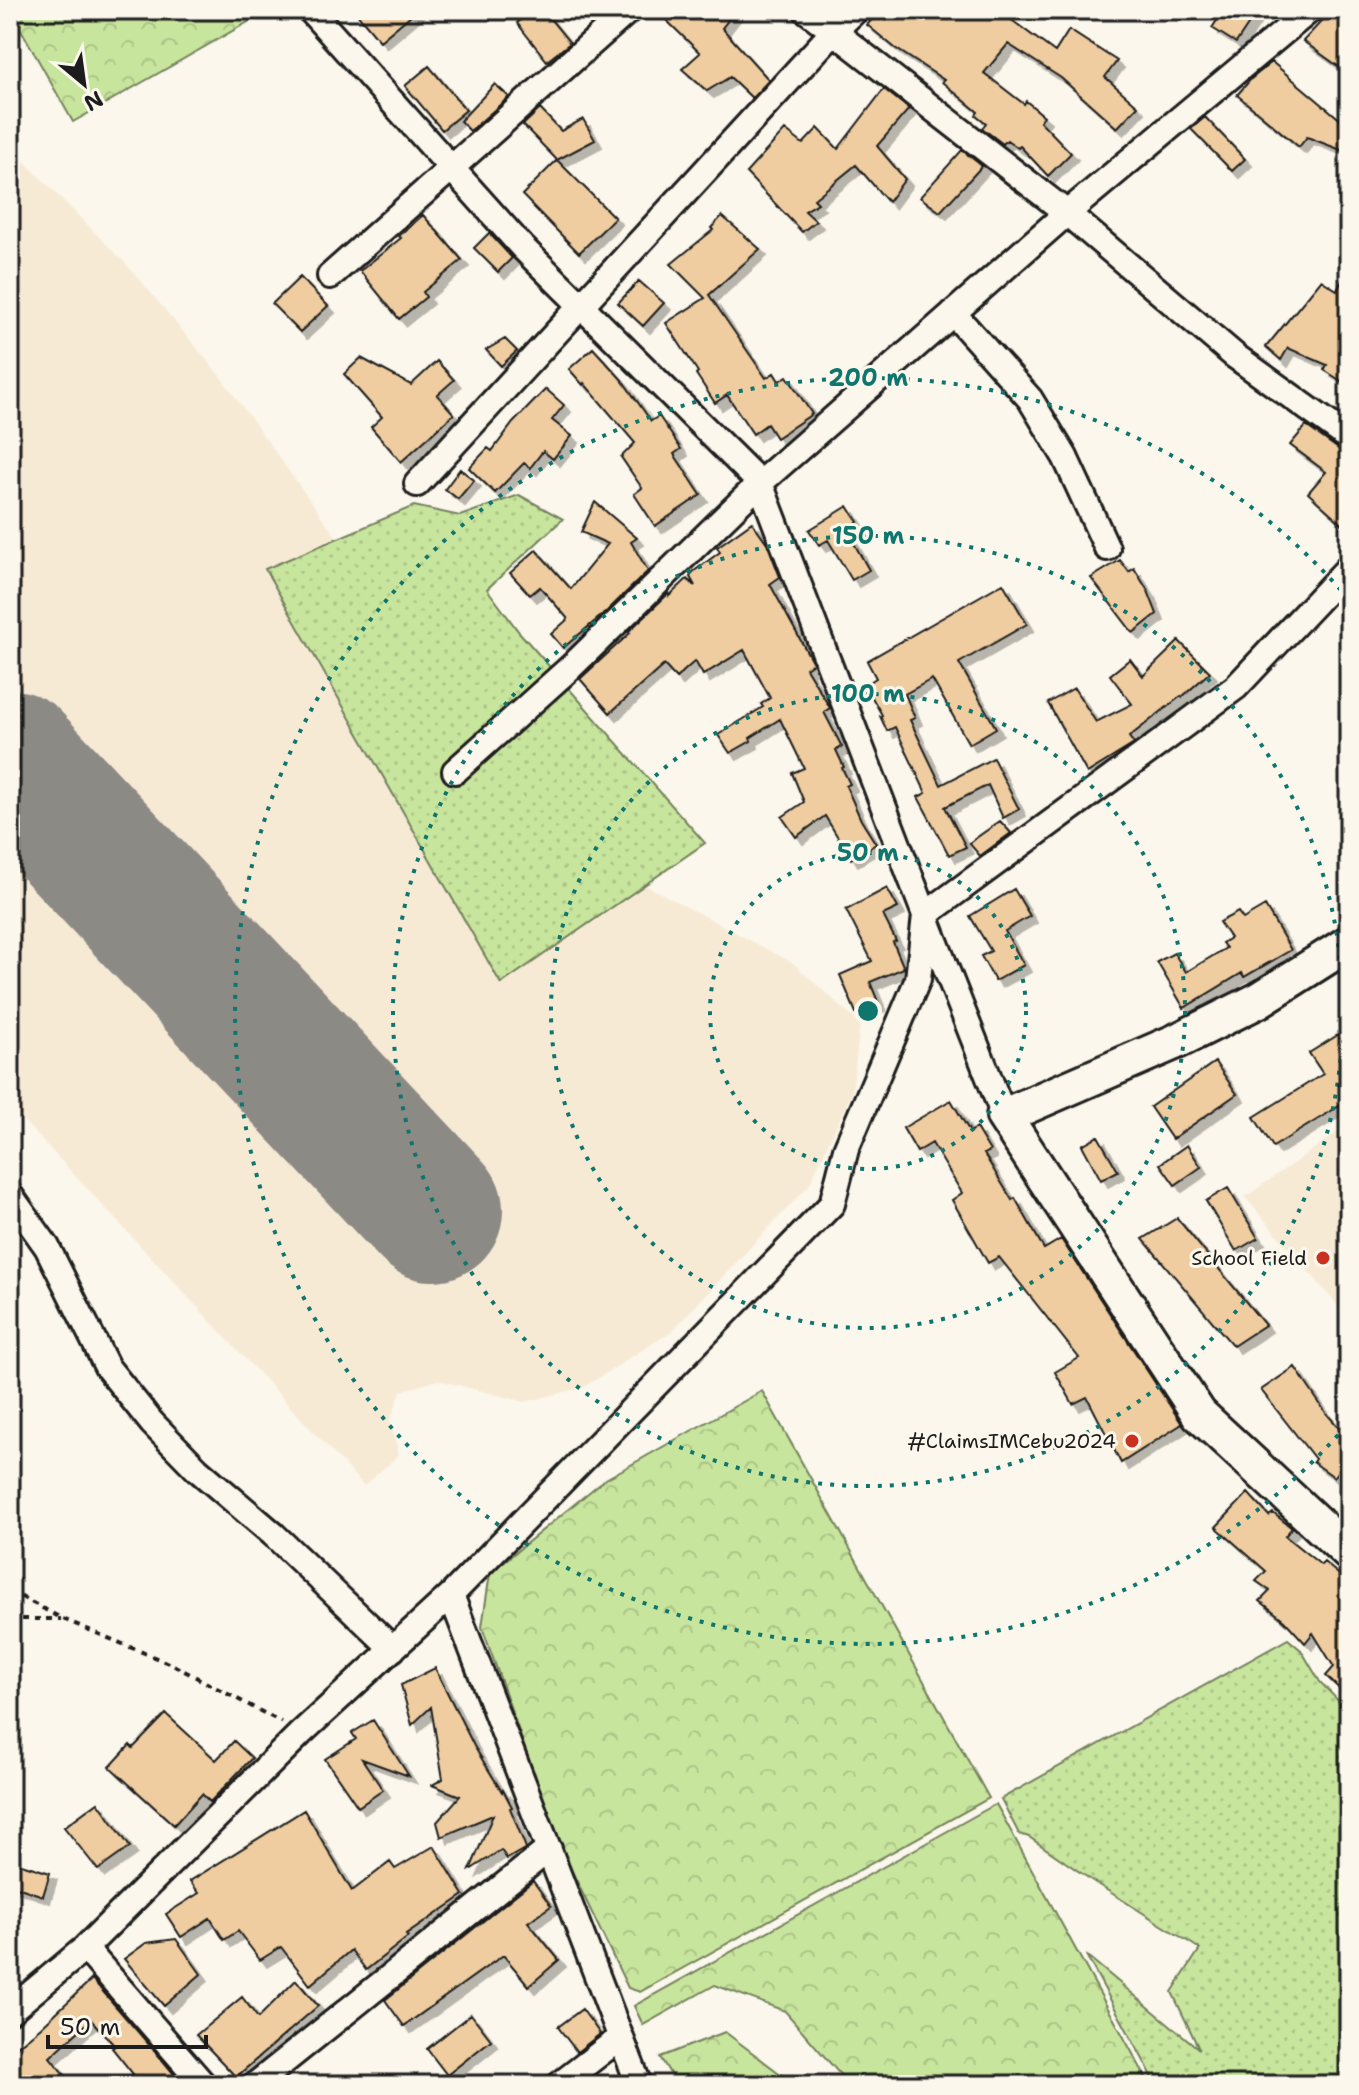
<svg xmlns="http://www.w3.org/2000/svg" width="1359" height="2095" viewBox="0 0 1359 2095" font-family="'Shantell Sans',sans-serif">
<defs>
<pattern id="grass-dots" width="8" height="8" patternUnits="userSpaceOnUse" patternTransform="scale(2)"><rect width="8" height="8" fill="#c8e59d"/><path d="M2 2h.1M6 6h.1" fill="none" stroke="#abc487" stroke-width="1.8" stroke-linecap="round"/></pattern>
<pattern id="forest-crowns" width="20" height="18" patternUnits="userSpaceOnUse" patternTransform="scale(2)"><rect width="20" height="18" fill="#c8e59d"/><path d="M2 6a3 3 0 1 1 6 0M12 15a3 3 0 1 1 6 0" fill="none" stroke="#abc487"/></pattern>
<filter id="shadow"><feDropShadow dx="7" dy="7" stdDeviation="0" flood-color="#0004"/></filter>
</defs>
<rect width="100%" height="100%" fill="#fbf7ec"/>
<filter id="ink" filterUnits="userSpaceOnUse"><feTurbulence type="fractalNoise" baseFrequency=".0125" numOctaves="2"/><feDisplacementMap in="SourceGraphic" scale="16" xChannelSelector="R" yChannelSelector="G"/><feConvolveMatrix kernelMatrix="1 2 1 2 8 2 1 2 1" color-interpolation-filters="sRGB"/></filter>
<g filter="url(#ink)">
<!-- built -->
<path fill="#f7ead5" d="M10,147l120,121 91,109 281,389 107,100 184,97 67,61 -8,68 -43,93 -138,147 -87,55 -59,15 -87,-22 -37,11 -11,30 9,34 -35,31 -354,-380z
M1349,1124v195l-104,-122z"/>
<!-- grass -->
<path fill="url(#grass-dots)" stroke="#72805c" stroke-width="2" d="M519,495l44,24 -76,70 32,43 186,211 -204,141 -236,-415 149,-63 46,10z
M1288,1639l13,11 19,32 29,30v22l-8,9 8,11v331h-192l-71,-130 113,94 -27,-57 28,-43 -103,-65 -68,-47 -10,-3 -18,-35z"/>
<!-- forest -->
<path fill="url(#forest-crowns)" stroke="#72805c" stroke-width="2" d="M10,10h259l-196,112z
M762,1391l227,407 -349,194 -12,-4 -70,-146 -76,-215 8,-54 114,-93z
M996,1804l154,281h-306v-6l-59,-68 -70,-26 -72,40 -9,-19z
M725,2032l70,53h-118l-17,-28z"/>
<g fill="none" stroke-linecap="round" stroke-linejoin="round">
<!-- runway -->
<path stroke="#8c8a84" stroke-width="142" d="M10,761l422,449"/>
</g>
<!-- building -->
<path fill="#efcda0" stroke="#1c1c1c" stroke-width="2" filter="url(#shadow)" d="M354,10h63l-37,31z
M533,10h10l27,33 -23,18 -30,-38z
M656,10h80l-14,18 47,52 -17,18 -22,-21 -23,14 -25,-22 18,-16z
M880,10h118l57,42 14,-22 48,31 -12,16 33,29 -21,22 -56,-50 -53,-34 -24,29 40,31 2,-3 18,15 -4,5 31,32 -23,23 -28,-30 -2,2 -11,-8 -4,4 -21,-16 4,-5 -10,-8 2,-3 -36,-30 2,-2 -49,-32 -28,-23z
M1224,10h34l-22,33 -24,-15z
M1332,10h17v64l-46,-33z
M1272,62l77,65v26l-42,-16 -8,10 -62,-52 14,-16z
M429,66l37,44 -24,20 -37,-44z
M495,84l14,13 -39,34 -10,-10z
M884,89l25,20 -32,37 28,33 -17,23 -32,-37 -42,34 4,4 -13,8 11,10 -14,11 -56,-59 39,-43 18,14 15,-16 20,21z
M540,109l21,22 22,-12 12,21 -38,20 -34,-35z
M1205,117l40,42 -13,12 -41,-42z
M962,150l20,16 -42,46 -20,-15z
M557,160l58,58 -36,35 -57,-58z
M423,215l39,45 -39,32 3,5 -27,22 -39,-48 41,-33 -2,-2z
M722,216l38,33 -51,46 57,83 8,-5 5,8 8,-5 25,38 -36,24 -9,-14 -14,10 -26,-39 -12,8 -19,-29 2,-2 -32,-49 39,-25 -34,-34 42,-34 -2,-2z
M489,233l23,25 -14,14 -24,-24z
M1349,268v118l-25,-16 3,-5 -39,-17 -7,12 -15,-13 55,-67 16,10z
M300,277l28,29 -28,26 -28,-28z
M639,281l25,22 -21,23 -25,-23z
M505,339l12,12 -16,15 -15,-16z
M593,348l29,32 29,41 8,-5 22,33 -7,5 27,41 -46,31 -21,-32 8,-6 -21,-31 14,-14 -51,-60 -1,2 -14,-16z
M361,358l50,27 26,-24 17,19 -17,15 17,19 -53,48 -30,-35 11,-10 -38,-43z
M546,389l18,16 -12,15 20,16 -19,23 -10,-8 -13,17 -6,-5 -29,30 -26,-25 19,-20 4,3 21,-28z
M1306,426l34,24 9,3v77l-41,-37 18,-21 -36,-27z
M460,469l14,11 -16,19 -13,-10z
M595,502l42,36 -6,4 17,29 -41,40 -44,37 -12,-14 17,-15 -28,-32 -10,8 -20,-22 26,-23 35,39 37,-45 -27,-12z
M848,506l10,16 -12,7 23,41 -17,10 -24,-40 -9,5 -10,-15z
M752,522l15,21 13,34 -10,7 43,79 -7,5 24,40 -6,4 18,35 -6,3 8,17 -2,1 8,16 -4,2 15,34 15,24 -25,15 -26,-43 -29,21 -14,-20 22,-15 -12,-29 12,-5 -24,-49 -30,19 1,3 -21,12 -12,-18 45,-28 -2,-3 9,-6 -26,-48 -41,25 -8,-14 -19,17 -12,-13 -54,48 -30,-34 50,-46 -2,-1 40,-38 1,2 18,-17 8,7 -5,-9 3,-5 27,-20 -3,-5z
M1120,560l9,12 5,-4 14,23 9,23 -24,19 -42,-55z
M1003,583l24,41 -68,39 37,65 -27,16 -37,-65 -27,15 10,24 -5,2 31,65 52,-27 26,51 -16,9 -15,-33 -43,22 21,40 -17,8 -31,-58 8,-4 -31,-66 -8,4 -7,-15 2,-1 -17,-30 11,-7 -9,-17z
M1179,641l31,31 -28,25 -1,-1 -52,41 5,7 -47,29 -39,-70 26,-15 22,34 36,-18 -22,-29 20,-16 13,17z
M1000,821l11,12 -31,23 -11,-13z
M887,888l11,20 -15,7 13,26 -3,1 11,26 -34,14 9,22 -23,9 -16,-38 32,-14 -26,-51z
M1014,889l16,27 -25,15 19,34 -29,16 -14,-25 10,-5 -21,-35z
M1265,906l26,44 -47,27 -2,-4 -58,35 -27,-46 17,-9 12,19 40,-24 -4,-5 8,-5 -11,-16 19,-10 5,7z
M1349,1028v72l-76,47 -19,-30 69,-43 -14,-21z
M1215,1062l22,32 -65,45 -22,-32z
M951,1100l19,32 6,-4 14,23 -6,3 28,46 3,-2 29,51 17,-10 121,185 -61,39 -34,-66 -14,7 -18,-32 24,-14 -80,-101 -11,6 -36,-63 10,-7 -30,-50 -15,9 -14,-24z
M1098,1136l20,35 -17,9 -19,-35z
M1187,1145l14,22 -26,18 -15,-21z
M1228,1188l30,50 -22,13 -30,-50z
M1177,1218l88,107 -32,21 -90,-107z
M1295,1367l31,46 14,16 9,-9v40l-15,17 -21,-15 2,-3 -54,-69z
M1248,1493l21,23 4,-3 19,15 -7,8 36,29 3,-3 25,21v115l-23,-22 8,-9 -21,-34 -8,10 -21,-23 -24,-19 10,-10 -14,-10 10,-10 -50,-44z
M435,1668l39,78 28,46 1,-2 9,17 -2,1 16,40 -19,11 -6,-9 -31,20 23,-55 -52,22 -4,-15 23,-26 -28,-11 11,-6 -12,-72 -19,18 -11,-40z
M166,1714l50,46 18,-19 18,17 -42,44 -8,-8 -28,31 -64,-58 20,-22 3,3z
M373,1720l36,56 -47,-17 21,31 -25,17 -33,-48 31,-20 -4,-6z
M98,1802l32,45 -32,23 -34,-43z
M304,1810l48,81 38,-29 5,7 39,-23 30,49 -58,40 2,2 -42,33 -15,-20 -41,35 -29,-38 -21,13 -22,-29 -14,9 -14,-22 -29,19 -15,-23 33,-21 -9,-12z
M18,1863l32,10 -7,23 -32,-11z
M533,1881l18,25 -23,16 31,38 -30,26 -25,-30h-2l-98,70 -19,-26z
M176,1939l25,35 -37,32 -40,-47 22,-16z
M92,1979l72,83 19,23h-64l14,-11 -21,-26 3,-2 -24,-26 -41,37 16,20 -10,8h-46v-33l31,-25z
M296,1980l22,26 -82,71 -40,-42 46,-38 16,21z
M582,2009l18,25 -23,18 -19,-25z
M471,2014l20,26 -44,35 -20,-26z"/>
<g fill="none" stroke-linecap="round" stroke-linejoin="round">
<defs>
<path id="street" d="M310,10l213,238 237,235 165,432 79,201
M806,10l261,203 168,143 114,82
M330,276l299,-266
M953,313l77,86 35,58 42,91
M417,484l417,-453 22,-21
M455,771l116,-104 189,-184 307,-270 243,-203
M10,1195l37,52 60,120 45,56 45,46 76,65 120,115
M451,1595l188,490
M85,1948l119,137
M10,2011l75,-63 216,-215 150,-138 381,-391 14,-55 72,-170 7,-64 311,-228 113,-120
M255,2085l294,-236
M559,2085l62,-48"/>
<path id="secondary" d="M1349,943l-90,57 -82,41 -173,75 195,298 150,139"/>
</defs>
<!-- street casing -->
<use href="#street" stroke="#1c1c1c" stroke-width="30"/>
<!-- secondary casing -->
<use href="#secondary" stroke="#1c1c1c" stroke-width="40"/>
<!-- path -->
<path stroke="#1c1c1c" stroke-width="4" stroke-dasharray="6 6" stroke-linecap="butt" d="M10,1591l53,28 110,46 108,57
M10,1619h51
M831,2085l1,-2"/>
<!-- street -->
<use href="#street" stroke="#fbf7ec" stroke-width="24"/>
<!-- secondary -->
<use href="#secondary" stroke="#fbf7ec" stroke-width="34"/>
</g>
</g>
<!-- distance rings -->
<g fill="none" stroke="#0f766e" stroke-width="4" stroke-dasharray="4 8">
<circle cx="868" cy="1011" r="158"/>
<circle cx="868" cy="1011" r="317"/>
<circle cx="868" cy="1011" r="475"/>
<path d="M1346 1426A633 633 0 1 1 1346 596"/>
</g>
<!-- markers -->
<g fill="#c8321e" stroke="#fbf7ec" stroke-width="3">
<circle cx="1323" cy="1258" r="8"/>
<circle cx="1132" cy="1441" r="8"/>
</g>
<g text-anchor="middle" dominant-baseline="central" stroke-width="6" stroke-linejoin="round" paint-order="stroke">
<!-- poi labels -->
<g font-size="20" fill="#1c1c1c" stroke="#fbf7ec" text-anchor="end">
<text x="1307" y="1258">School Field</text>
<text x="1116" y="1441">#ClaimsIMCebu2024</text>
</g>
</g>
<circle cx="868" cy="1011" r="12" fill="#0f766e" stroke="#fbf7ec" stroke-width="4"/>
<g font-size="24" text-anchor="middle" font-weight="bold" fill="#0f766e" stroke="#fbf7ec" stroke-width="6" stroke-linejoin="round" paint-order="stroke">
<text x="868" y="386">200 m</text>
<text x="868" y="544">150 m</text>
<text x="868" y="702">100 m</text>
<text x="868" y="861">50 m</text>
</g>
<!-- margin -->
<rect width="1359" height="2095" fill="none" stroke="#fbf7ec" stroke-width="40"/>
<rect x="20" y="20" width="1319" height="2055" fill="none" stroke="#1c1c1c" stroke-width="3" filter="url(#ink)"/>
<!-- north arrow -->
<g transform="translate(84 84) rotate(151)" stroke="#fbf7ec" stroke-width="6" paint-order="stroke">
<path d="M0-6L14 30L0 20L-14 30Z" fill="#1c1c1c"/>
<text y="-12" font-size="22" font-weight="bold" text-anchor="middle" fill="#1c1c1c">N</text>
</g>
<!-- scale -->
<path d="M48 2035v12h158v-12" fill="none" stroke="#1c1c1c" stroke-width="4"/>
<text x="60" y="2035" font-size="24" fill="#1c1c1c" stroke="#fbf7ec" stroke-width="6" paint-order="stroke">50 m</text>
</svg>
